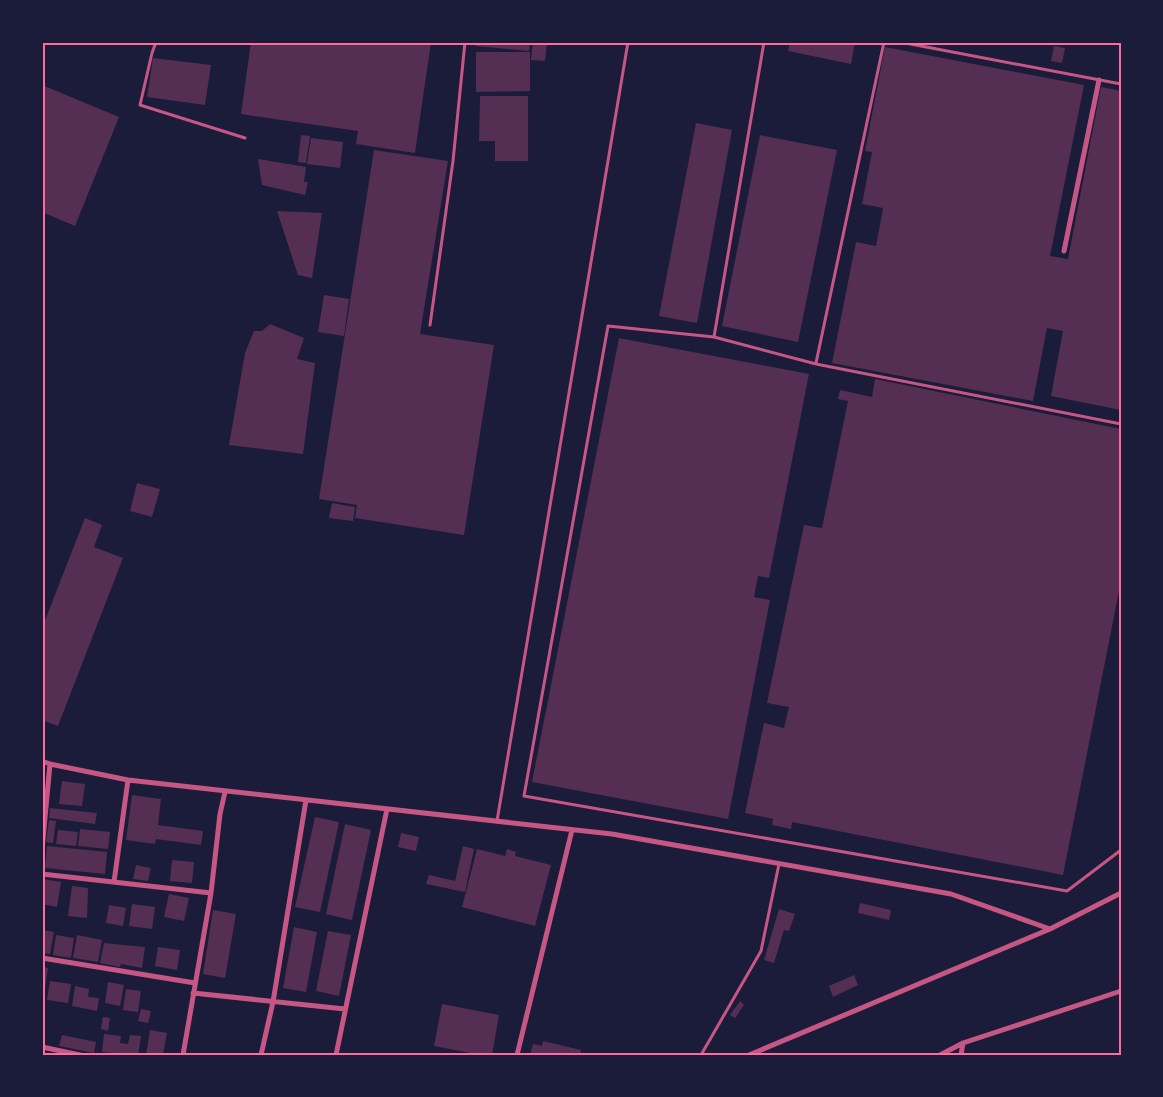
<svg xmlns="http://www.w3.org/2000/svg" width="1163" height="1097" viewBox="0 0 1163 1097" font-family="Commissioner,sans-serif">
<rect width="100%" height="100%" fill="#1b1b3a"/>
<!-- building -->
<path fill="#542f53" d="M251,42h180l-16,111 -59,-9 2,-13 -117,-17z
M476,42h54l-1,9 -54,-5z
M533,42h14l-2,19 -14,-1z
M790,42h65l-4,22 -63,-13z
M1054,46l11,2 -3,15 -11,-2z
M885,47l199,38 -34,171 18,3 33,-172 20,4v319l-70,-14 12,-65 -16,-3 -14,73 -201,-38 24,-121 20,4 7,-38 -21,-4 10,-52 -7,-1z
M476,52h54v39l-54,1z
M153,58l58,7 -6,40 -58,-8z
M42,85l77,32 -44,109 -33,-14z
M480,96h48v65h-33v-20h-16z
M696,123l36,7 -35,193 -38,-7z
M301,135l9,1 -4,27 -8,-1z
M760,135l77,15 -39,192 -76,-16z
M311,138l32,4 -3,26 -33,-4z
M374,150l74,11 -28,173 74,11 -30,190 -109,-17 2,-13 -38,-6z
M258,159l48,8 -2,15h4l-3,13 -43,-10z
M277,211l45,2 -10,65 -14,-3z
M324,295l25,4 -5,37 -26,-4z
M270,324l34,14 -7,21 18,4 -12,91 -74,-9 16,-92 9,-22h8z
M619,338l190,36 -40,204 -11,-2 -4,21 16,3 -42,219 -196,-37z
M875,379l246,50v152l-58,294 -271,-53 -1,7 -19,-4 1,-6 -28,-6 19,-90 20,5 5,-21 -22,-4 37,-178 18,3 26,-127 -10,-2 2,-9 32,7z
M137,483l23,6 -8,28 -22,-6z
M332,503l23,4 -2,14 -24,-3z
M85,518l17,7 -8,22 29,11 -65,168 -16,-6v-92z
M62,781l23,3 -3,22 -23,-2z
M132,795l29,4 -3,26 45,6 -2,14 -45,-6 -1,5 -29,-4z
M50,808l47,5 -2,11 -46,-6z
M315,817l24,5 -19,90 -25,-5z
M49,820l7,1 -3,22 -7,-1z
M345,824l26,6 -19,90 -26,-6z
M80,829l30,3 -2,17 -30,-3z
M58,830l20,2 -2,14 -20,-2z
M401,833l18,4 -3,14 -18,-4z
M47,846l60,6 -2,22 -60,-6z
M463,846l11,3 -9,43 -39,-8 3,-9 26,6z
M477,849l28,7 2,-7 9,3 -1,4 36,9 -16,61 -73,-19z
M172,860l22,2 -2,21 -22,-2z
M136,865l15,3 -3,13 -15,-2z
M43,879l18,3 -4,25 -15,-3z
M72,886l16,2 -1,30 -19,-2z
M169,894l20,4 -5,23 -20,-4z
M860,903l31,7 -2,10 -31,-7z
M132,904l23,3 -3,22 -23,-3z
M109,905l17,3 -3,18 -17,-3z
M779,909l16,5 -6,17 -5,-1 -10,33 -10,-3z
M213,910l23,4 -11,64 -22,-4z
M294,927l23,5 -11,60 -23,-4z
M42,930l12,2 -4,22 -8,-1z
M328,931l23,4 -12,61 -23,-5z
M56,935l18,3 -3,20 -18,-3z
M77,935l25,5 -4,22 -25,-4z
M104,943l41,4 -3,21 -21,-4 -1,3 -20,-4z
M158,947l22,3 -3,20 -22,-4z
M42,967l6,1 -5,34 -1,-1z
M854,975l4,10 -25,12 -4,-11z
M50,981l21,3 -3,19 -21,-3z
M108,982l16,3 -4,21 -15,-3z
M75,986l14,3 -1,8 11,1 -2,13 -25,-5z
M126,989l15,2 -3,21 -15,-2z
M740,1001l4,4 -9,13 -5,-3z
M442,1004l57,11 -7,40h-11l-47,-9z
M141,1009l10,2 -3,12 -10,-2z
M103,1017l7,1 -2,13 -7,-2z
M150,1030l17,3 -4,22h-17z
M104,1034l17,2 -1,7 8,1 2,-9 11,1 -3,19 -36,-3z
M62,1035l34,7 -2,11 -35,-7z
M543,1041l38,9 -1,5h-50l3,-11 9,2z"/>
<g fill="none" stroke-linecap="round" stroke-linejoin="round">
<!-- service -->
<path stroke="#c65784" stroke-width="3" d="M156,42l-4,11 -12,52 105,33
M900,42l221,42
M430,325l23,-164 12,-119
M714,337l50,-295
M816,363l68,-321
M1121,424l-305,-60 -102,-27 -106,-11 -84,470 543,95 54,-41
M497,821l131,-779
M701,1055l60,-104 18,-87"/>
<!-- minor -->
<path stroke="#c65784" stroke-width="5" d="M1116,42l5,1
M1064,251l35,-171
M42,761l8,3 78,16 484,54 339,60 99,35
M42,850l8,-86
M42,874l169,19
M114,882l14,-102
M42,958l153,25
M193,993l152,16
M42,1047l38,8
M183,1055l28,-162 9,-79 5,-22
M261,1055l12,-53 33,-202
M336,1055l51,-246
M517,1055l55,-225
M749,1055l301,-126 71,-36
M940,1055l23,-12 158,-52
M961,1055l2,-12"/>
</g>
<!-- border -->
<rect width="1163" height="1097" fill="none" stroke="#1b1b3a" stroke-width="87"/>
<rect x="44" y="44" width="1076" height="1010" fill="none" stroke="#ff6b9d" stroke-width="2"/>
</svg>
